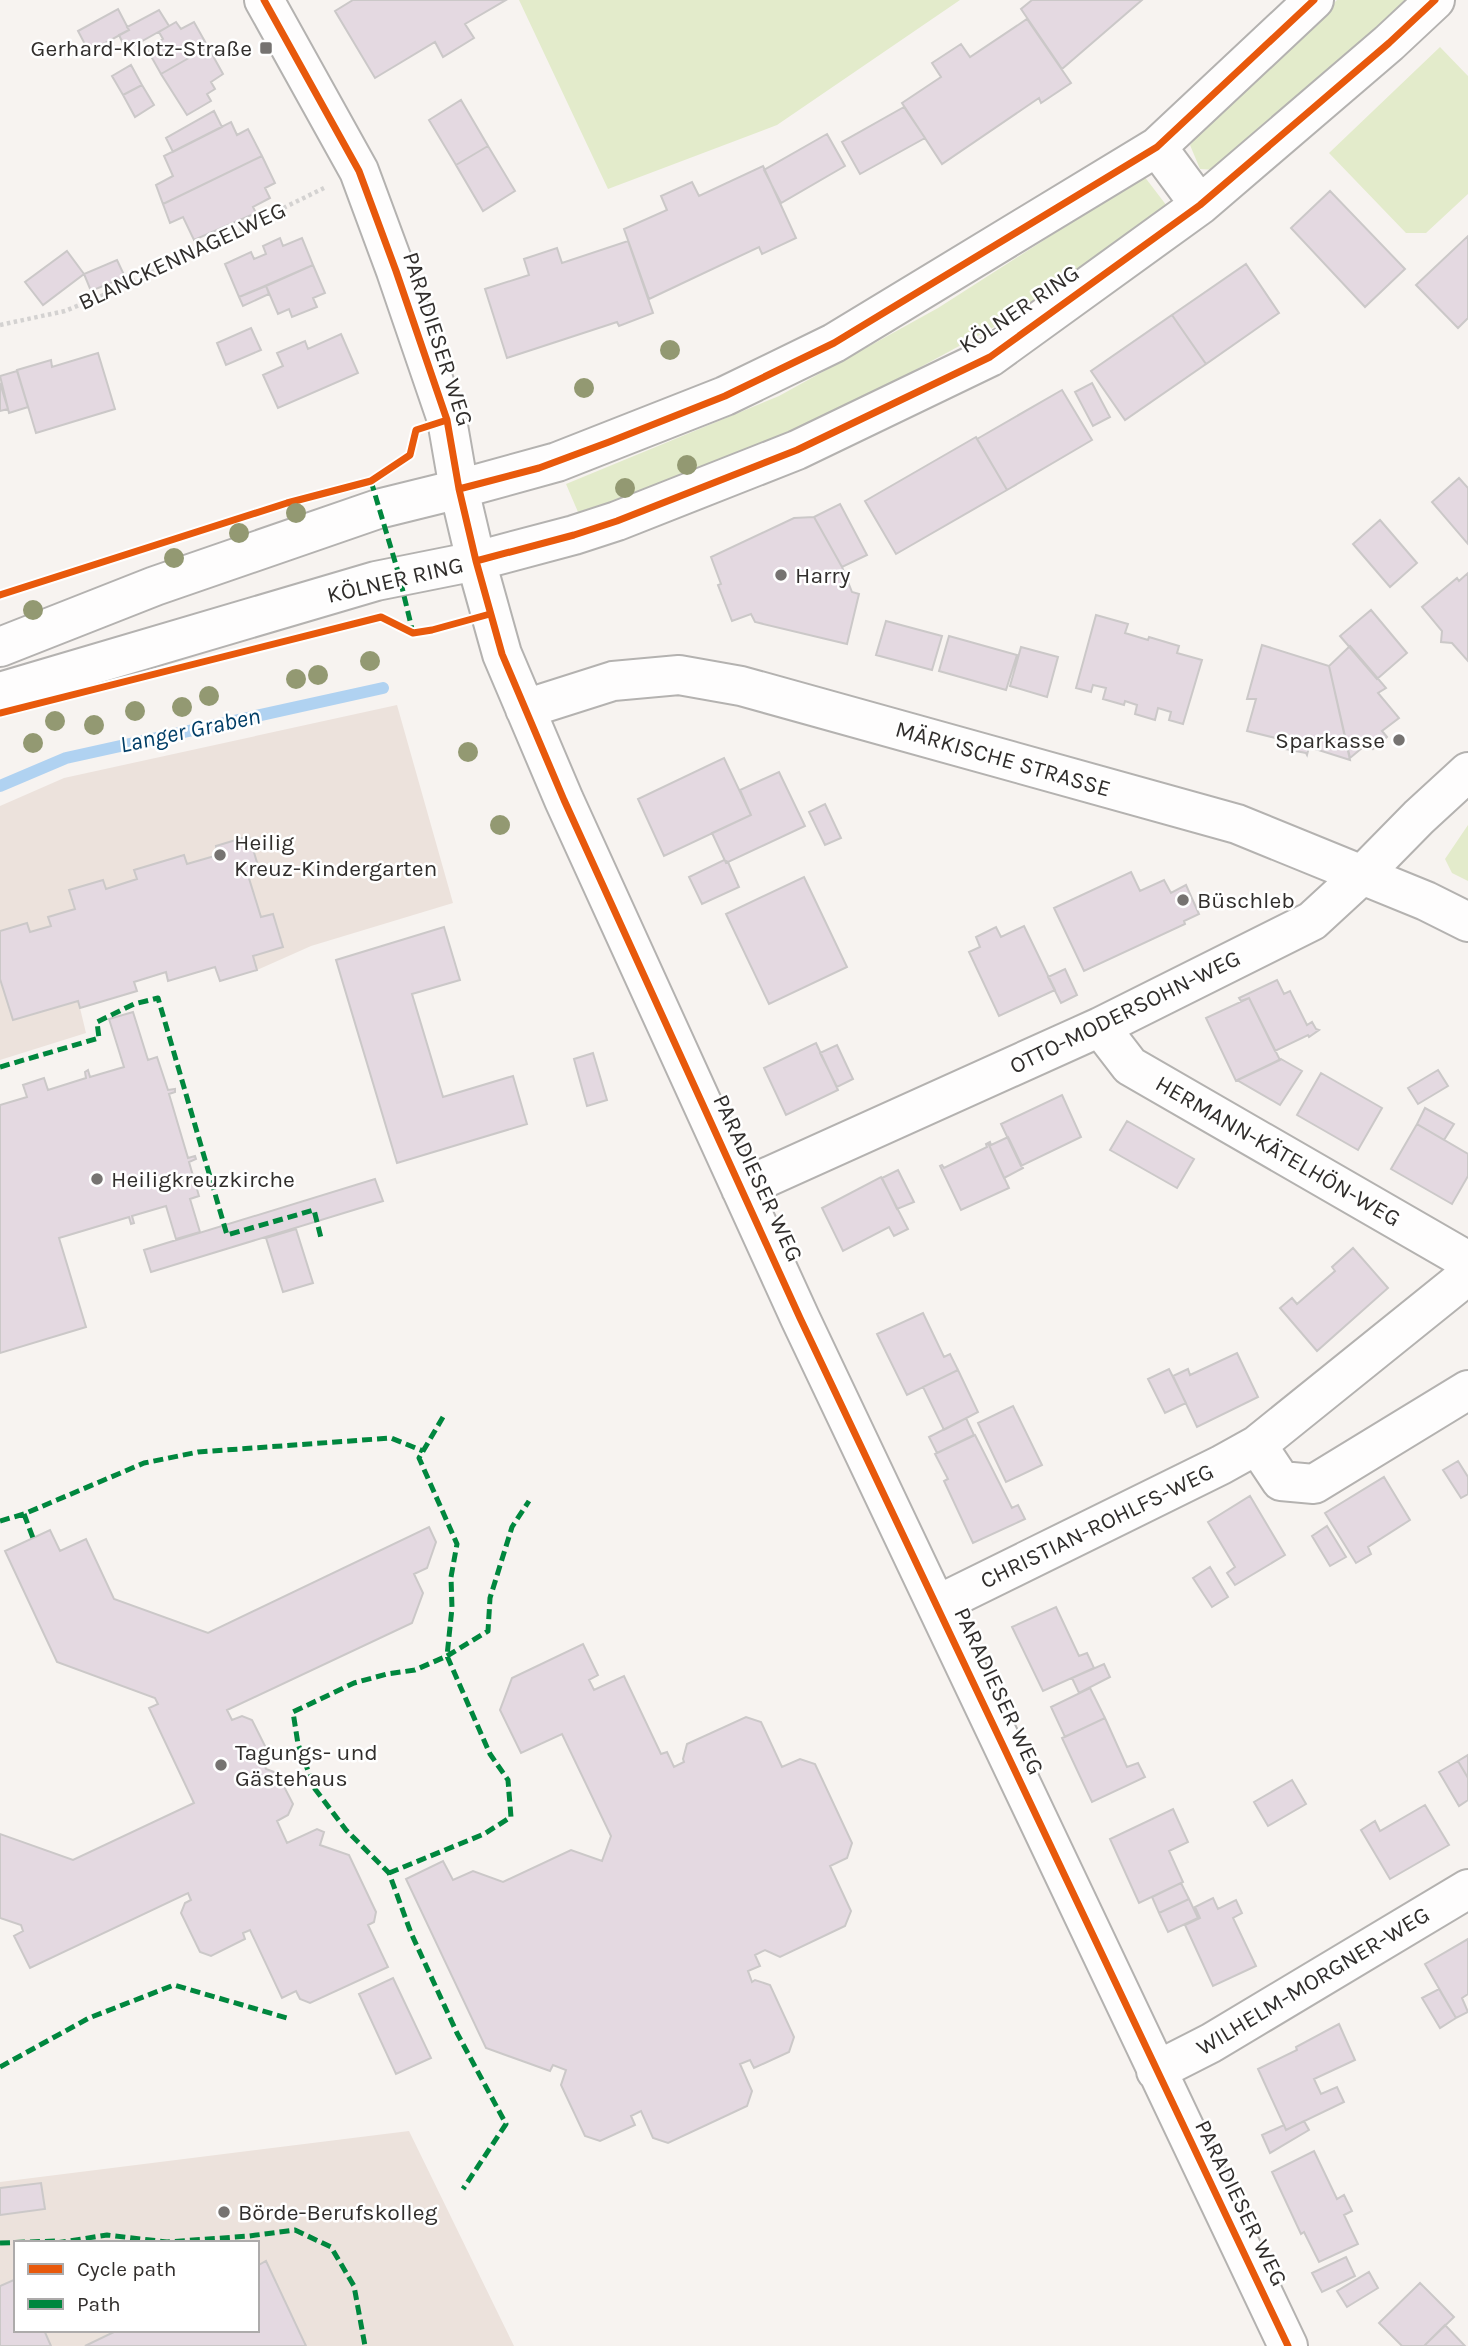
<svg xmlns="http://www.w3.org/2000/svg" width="1468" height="2346" viewBox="0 0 1468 2346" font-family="Karla,sans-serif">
<rect width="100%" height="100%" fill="#f7f3f0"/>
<!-- built -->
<path fill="#ece2dc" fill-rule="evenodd" d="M397,705l56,198 -142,43 -54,24 -42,-3 -47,14 -3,-8 -30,9 2,9 -57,17 6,25 -86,27v-254l64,-28z
M409,2131l105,215h-514v-164zM16,2243h241v87h-241z"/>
<!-- green -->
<path fill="#e3ebcb" d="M519,0h441l-183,125 -169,64z
M1337,0h68l-112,108 -76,62 -17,-1 -10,-24 10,-13z
M1440,47l28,29v118l-42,39h-20l-77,-80z
M1144,176l26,34 -152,104 -180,98 -179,75 -81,25 -12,-28 213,-88 159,-88z
M1468,825v56l-16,-8 -7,-14z"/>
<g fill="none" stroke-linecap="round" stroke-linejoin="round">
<!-- stream -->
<path stroke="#b0d2f1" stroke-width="12" d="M0,786l66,-28 317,-70"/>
</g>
<!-- building -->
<path fill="#e4d9e1" stroke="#cbc8c8" stroke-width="2" d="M353,0h153l-41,24 9,14 -31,19 -8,-15 -60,36 -40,-67z
M1032,0h110l-80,69 -41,-60z
M118,9l11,21 -40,22 -11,-21z
M159,10l10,16 -43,24 -7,-15 10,-5 -2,-3z
M1027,19l44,64 -30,20 -2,-5 -97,66 -40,-61 39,-26 -9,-14 29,-19 9,13z
M176,22l5,7 13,-7 14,25 -47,27 -14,-25 16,-10 -4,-7z
M208,47l15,27 -12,8 4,7 -8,5 4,7 -24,14 -26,-41z
M131,65l11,20 -19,10 -11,-19z
M142,85l12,20 -19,12 -12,-22z
M461,100l27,46 -32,19 -27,-45z
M904,107l21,31 -65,36 -18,-32z
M214,111l8,16 -49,25 -7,-14z
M231,122l6,13 11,-6 14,27 -99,48 -7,-19 17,-9 -9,-20z
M827,134l18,32 -64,37 -17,-33z
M488,146l27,45 -32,20 -27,-46z
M262,156l13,27 -10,5 5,10 -17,9 3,6 -62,27 -11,-23 -13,6 -7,-19z
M763,166l33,72 -34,16 -3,-7 -110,52 -25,-70 43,-19 -6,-14 31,-14 7,14z
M1330,191l75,78 -40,38 -74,-79z
M1468,236v82l-10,10 -42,-43z
M280,238l3,8 19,-8 11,27 -74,32 -14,-33 26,-12 3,7 12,-5 -3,-8z
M628,241l25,72 -34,13 -2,-4 -110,36 -22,-69 44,-14 -5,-16 33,-11 5,15z
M67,251l17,23 -41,31 -18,-23z
M117,260l8,17 -34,14 -7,-17z
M1246,264l33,49 -73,51 -34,-49z
M313,265l12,28 -12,5 4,9 -25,10 -3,-8 -11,5 -12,-28z
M266,286l3,8 -26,12 -4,-9z
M1172,315l34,49 -81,56 -34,-49z
M251,328l10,22 -35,15 -9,-22z
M341,334l17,39 -80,35 -15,-33 20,-9 -6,-13 28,-12 3,8z
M98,353l17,56 -79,24 -19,-63 34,-10 1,7z
M17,371l11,36 -19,6 -9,-37z
M0,383l8,26 -8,2z
M1092,383l18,34 -17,9 -18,-34z
M1062,390l30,50 -85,50 -30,-51z
M976,437l31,53 -111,64 -31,-53z
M1459,478l9,10v56l-36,-42z
M840,504l27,51 -25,12 -28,-50z
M814,517l28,50 10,25 7,2 -12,50 -92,-22 -4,-8 -19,7 -14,-36 3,-1 -10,-27 83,-39z
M1380,520l37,43 -27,24 -37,-43z
M1468,573v88l-16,-18 -11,-1 1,-11 -20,-24 35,-29 2,3z
M1371,610l36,43 -30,26 -37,-43z
M1096,615l32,9 -3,9 23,7 1,-3 30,9 -2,7 25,7 -19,64 -14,-4 2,-8 -13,-4 -3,12 -20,-6 2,-9 -12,-4 -1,4 -21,-6 3,-11 -13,-3 -2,7 -15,-4z
M886,621l56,15 -10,34 -56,-15z
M949,636l68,19 -11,35 -67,-19z
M1262,645l67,21 21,94 -41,-13 -2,8 -1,-2 -21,-4 3,-8 -41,-10 9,-32h-9z
M1350,646l36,42 -8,5 21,25 -17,13 5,6 -14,12 -5,-6 -18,15 -21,-92z
M1021,647l37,10 -11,40 -37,-11z
M724,758l27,57 -87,41 -26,-57z
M779,772l26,54 -79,37 -14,-30 39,-18 -11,-25z
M825,804l16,34 -16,7 -16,-33z
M249,836l10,33 -12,3 14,45 12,-3 10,33 -30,9 4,14 -37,11 -5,-14 -47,14 -2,-9 -32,10 3,9 -57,17 -2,-7 -65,19 -13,-41v-48l27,-8 3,9 21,-6 -3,-9 27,-8 -6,-19 34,-10 3,9 31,-10 -3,-9 50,-15 3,9 31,-9 -2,-9z
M724,860l4,2 11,25 -37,17 -13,-27z
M1131,872l9,19 24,-11 7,13 15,-8 13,29 -15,7 1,3 -101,47 -30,-63z
M804,877l43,90 -78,37 -43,-90z
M1024,926l31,64 -56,26 -30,-64 11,-5 -4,-10 20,-10 5,10z
M444,927l16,53 -48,14 31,103 70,-21 14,48 -130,39 -61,-203z
M1065,969l12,26 -16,8 -13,-26z
M1277,980l7,14 6,-3 17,34 5,-3 4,7 3,1 -10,7 -1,-2 -33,16 -26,-53 -8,3 -2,-3z
M1249,998l31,62 -44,21 -30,-63z
M133,1012l15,48 9,-3 11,33 7,-1v3l-6,2 19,64 7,-2 1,3 -7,3 10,34 -9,3 10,33 -24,7 -10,-33 -34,10 2,7 -3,1 -2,-7 -70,21 27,89 -86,26v-248l27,-8 -4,-12 21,-7 4,12 38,-12 -1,-6 3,-2 2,7 34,-10 -15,-48z
M816,1043l22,47 -52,25 -22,-47z
M837,1045l16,34 -16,8 -17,-34z
M593,1053l14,47 -20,6 -13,-47z
M1281,1059l21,12 -22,34 -43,-25z
M1438,1070l10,16 -30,18 -10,-16z
M1321,1073l61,35 -24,42 -61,-35z
M1062,1095l19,42 -60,29 -20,-42z
M1425,1108l29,16 -10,16 -27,-16z
M1127,1121l67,38 -17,29 -67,-38z
M1417,1124l51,30v22l-16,28 -61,-35z
M1008,1137l15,31 -19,10 -16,-35 2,-1 1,3z
M988,1143l21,45 -48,22 -21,-44 2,-1 2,3 43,-21 -1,-3z
M898,1170l16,32 -17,7 -15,-31z
M881,1177l27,52 -14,7 -5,-9 -46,24 -21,-43z
M375,1179l8,22 -232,71 -7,-22z
M296,1229l17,54 -30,9 -17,-54z
M1353,1248l35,40 -71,63 -37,-43 12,-10 5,6 38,-33 -3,-4z
M923,1313l21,44 6,-3 8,16 -51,25 -30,-61z
M1237,1353l21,44 -61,30 -24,-51 15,-7 2,6z
M1169,1369l17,34 -21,10 -17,-34z
M958,1370l20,42 -34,18 -21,-43z
M1013,1406l29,59 -36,17 -28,-59z
M966,1418l8,17 -37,18 -8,-16z
M975,1435l37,73 6,-3 7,14 -52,24 -29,-62 4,-2 -13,-25z
M1458,1461l10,16v17l-7,4 -18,-28z
M1384,1477l26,43 -42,27 3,7 -15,9 -31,-50z
M1250,1496l35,59 -50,30 -8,-12 8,-6 -27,-45z
M1327,1526l19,31 -16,9 -18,-30z
M429,1527l7,15 -9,26 -13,6 9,19 -11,30 -185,87 5,10 10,-4 10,4 16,32 -5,10 3,7 11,4 16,31 -5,11 -11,6 10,22 30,-14 7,3 -4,13 29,10 27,57 -2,10 -6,3 20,42 -78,36 -10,-4 -4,-8 -14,7 -32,-68 -7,3 2,6 -34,17 -11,-4 -19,-39 4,-10 6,-3 -3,-7 -158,75 -16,-32 9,-5 -2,-6 -21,-7v-84l73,26 121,-57 -45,-95 9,-4 -3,-6 -98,-36 -52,-111 45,-21 10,21 26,-12 28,60 94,34z
M1210,1567l18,30 -16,10 -19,-29z
M1056,1607l23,49 8,-3 7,15 -51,23 -31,-64z
M583,1644l15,31 -9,5 5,10 30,-14 37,78 6,-2 7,15 10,-5 -1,-3 4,-15 59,-27 15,5 21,45 18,-8 15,5 37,79 -5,15 -17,8 21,45 -6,15 -65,31 -15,-7 -10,5 5,11 -12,5 4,11 3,-2 15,5 24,52 -5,15 -35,16 -4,-8 -10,4 12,27 -5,15 -79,37 -15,-5 -12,-27 -10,5 4,9 -35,16 -15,-5 -24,-51 5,-15 -13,-5 -3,6 -64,-23 -80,-169 37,-18 10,19 20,-9 30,11 68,-32 31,11 9,-25 -49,-102 -41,19 -21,-43 12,-32z
M1104,1664l6,13 -31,16 -7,-15z
M1090,1688l15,30 -40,19 -14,-30z
M1105,1718l22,49 11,-4 7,14 -53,25 -30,-64z
M1468,1755v23l-10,-17z
M1458,1761l10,17v22l-9,6 -20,-34z
M1292,1780l14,24 -38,22 -14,-24z
M1425,1805l24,40 -59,34 -29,-49 14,-9 5,10z
M1173,1809l15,33 -19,9 14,31 -44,21 -29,-64z
M1181,1883l8,16 -30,14 -7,-16z
M1213,1898l5,11 18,-9 6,13 -9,5 23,48 -43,20 -28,-61 15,-7 -5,-11z
M1189,1899l9,19 -30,14 -9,-19z
M1468,1939v55l-6,4 6,14 -12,6 -31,-54z
M393,1978l38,80 -35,16 -37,-80z
M1439,1989l17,29 -16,10 -18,-30z
M1339,2024l16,36 -41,19 7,15 16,-7 7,15 -58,28 -28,-61 39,-19 -1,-3z
M1304,2121l5,9 -39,23 -8,-18 22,-10 2,5z
M1314,2151l23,48 7,-4 8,16 -8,4 14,29 -39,18 -15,-30 -3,2 -29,-62z
M41,2183l4,26 -45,6v-27z
M1346,2257l9,19 -33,16 -10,-19z
M266,2261l40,85h-221l33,-16h139v-64z
M1369,2272l9,16 -31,19 -10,-16z
M16,2279v51h28l7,16h-51v-60z
M1420,2283l34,34 -30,29h-22l-23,-23z
M1445,2325l20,21h-41z"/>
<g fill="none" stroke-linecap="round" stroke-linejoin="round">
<defs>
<path id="minor" d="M264,0l95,171 37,100 51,149 12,69 17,72 26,93 62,146 236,518 488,1028
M525,709l88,-28 66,-6 62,11 496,138 189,77 42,21
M1100,1027l30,39 338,195
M741,1189l359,-162 212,-106 51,-47 56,-57 49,-45
M1257,1445l24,36 33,3 154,-94
M937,1605l284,-140 36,-20 211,-170
M1156,2071l55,-28 257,-154"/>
<path id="major" d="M1157,147l43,58
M0,647l155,-61 223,-77 81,-20 98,-27 168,-66 109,-53 323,-196 157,-147
M0,692l376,-111 100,-20 98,-26 43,-14 180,-71 193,-93 210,-152 189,-162 46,-43"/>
</defs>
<!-- minor casing -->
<use href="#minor" stroke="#b4b2b0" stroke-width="42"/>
<!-- major casing -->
<use href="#major" stroke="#b4b2b0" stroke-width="42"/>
<!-- path -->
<path stroke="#d4d2d1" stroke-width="4.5" stroke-dasharray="3.5 3.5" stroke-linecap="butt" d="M0,325l65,-14 53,-22 206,-101"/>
<!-- minor -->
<use href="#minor" stroke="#fefdfd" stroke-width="38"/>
<!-- major -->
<use href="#major" stroke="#fefdfd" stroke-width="38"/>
<!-- quiet -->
<path stroke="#00873e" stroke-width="5" stroke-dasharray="10 5" stroke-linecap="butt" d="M371,481l28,94 14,58
M0,1067l99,-29 -2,-16 37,-18 24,-6 69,237 87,-25 7,28
M443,1417l-24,41 38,86 -6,33 1,31 -5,48
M24,1514l9,24
M0,1521l24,-7 120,-51 54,-11 193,-14 32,13
M447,1656l41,-25 2,-33 22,-71 17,-26
M389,1873l95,-39 27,-17 -3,-37 -18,-26 -43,-98 -32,14 -28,4 -33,9 -61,29 5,32 17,45 31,41 43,43 22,60 46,100 49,91 -43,65
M0,2067l89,-49 85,-33 113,33
M0,2243l56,-2
M56,2243l51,-8 60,7 82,-6 46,-6 36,17 23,39 11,60"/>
<defs>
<path id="cycleway" d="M264,0l95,171 37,100 51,149 12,69 17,72 26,93 62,146 236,518 488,1028
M459,489l80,-21 70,-26 116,-46 109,-53 323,-196 157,-147
M476,561l98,-26 43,-14 180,-71 193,-93 210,-152 189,-162 46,-43
M0,595l287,-92 84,-22 39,-26 6,-25 31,-10
M0,713l381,-96 32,16 19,-3 58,-16"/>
</defs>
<!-- cycleway casing -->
<use href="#cycleway" stroke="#fff" stroke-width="11"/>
<!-- cycleway -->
<use href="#cycleway" stroke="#e8590c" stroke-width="7"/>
</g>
<!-- trees -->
<g fill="#939972">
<circle cx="670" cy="350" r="10"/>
<circle cx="584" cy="388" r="10"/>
<circle cx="687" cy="465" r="10"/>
<circle cx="625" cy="488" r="10"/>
<circle cx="296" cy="513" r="10"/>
<circle cx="239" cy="533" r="10"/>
<circle cx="174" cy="558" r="10"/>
<circle cx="33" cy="610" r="10"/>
<circle cx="370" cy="661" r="10"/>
<circle cx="318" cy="675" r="10"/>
<circle cx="296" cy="679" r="10"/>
<circle cx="209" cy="696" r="10"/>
<circle cx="182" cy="707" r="10"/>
<circle cx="135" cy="711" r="10"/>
<circle cx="55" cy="721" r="10"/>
<circle cx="94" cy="725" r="10"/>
<circle cx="33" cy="743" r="10"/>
<circle cx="468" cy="752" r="10"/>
<circle cx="500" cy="825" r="10"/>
</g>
<!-- markers -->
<g fill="#767371" stroke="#fff" stroke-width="2.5">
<rect x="259" y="41" width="14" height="14" rx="3.5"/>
<circle cx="781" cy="575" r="7"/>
<circle cx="1399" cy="740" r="7"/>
<circle cx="220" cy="855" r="7"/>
<circle cx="1183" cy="900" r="7"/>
<circle cx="97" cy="1179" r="7"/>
<circle cx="221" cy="1765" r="7"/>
<circle cx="224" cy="2212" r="7"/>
</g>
<g text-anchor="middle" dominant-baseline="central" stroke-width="5" stroke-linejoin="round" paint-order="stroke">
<!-- poi labels -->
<g font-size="23" fill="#312e2c" stroke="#fff" text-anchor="start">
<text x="252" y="48" text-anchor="end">Gerhard-Klotz-Straße</text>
<text x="795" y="575">Harry</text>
<text x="1385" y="740" text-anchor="end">Sparkasse</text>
<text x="234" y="842">Heilig<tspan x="234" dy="26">Kreuz-Kindergarten</tspan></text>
<text x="1197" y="900">Büschleb</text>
<text x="111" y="1179">Heiligkreuzkirche</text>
<text x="235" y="1752">Tagungs- und<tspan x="235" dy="26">Gästehaus</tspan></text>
<text x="238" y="2212">Börde-Berufskolleg</text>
</g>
<!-- street labels -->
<g font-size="23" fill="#312e2c" stroke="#fff">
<text transform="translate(182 256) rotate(-25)">BLANCKENNAGELWEG</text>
<text transform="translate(1019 309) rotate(-34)">KÖLNER RING</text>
<text transform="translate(438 339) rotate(72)">PARADIESER WEG</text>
<text transform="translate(395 580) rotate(-13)">KÖLNER RING</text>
<text transform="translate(1003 759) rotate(16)">MÄRKISCHE STRASSE</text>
<text transform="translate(1125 1012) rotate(-26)">OTTO-MODERSOHN-WEG</text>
<text transform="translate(1278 1151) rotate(30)">HERMANN-KÄTELHÖN-WEG</text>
<text transform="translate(758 1178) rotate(65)">PARADIESER WEG</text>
<text transform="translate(1097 1526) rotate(-26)">CHRISTIAN-ROHLFS-WEG</text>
<text transform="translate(999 1691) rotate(65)">PARADIESER WEG</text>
<text transform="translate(1313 1981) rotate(-31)">WILHELM-MORGNER-WEG</text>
<text transform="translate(1241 2203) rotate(64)">PARADIESER WEG</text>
</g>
<!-- water labels -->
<g font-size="24" font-style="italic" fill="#013e67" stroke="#fff">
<text transform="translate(190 730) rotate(-12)">Langer Graben</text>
</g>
</g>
<!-- legend -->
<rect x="14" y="2241" width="245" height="91" fill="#ffffff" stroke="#adabab" stroke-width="2"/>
<rect x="28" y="2264" width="35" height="10" fill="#e8590c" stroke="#adabab" stroke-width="2"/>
<text x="77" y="2276" font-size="21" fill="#312e2c">Cycle path</text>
<rect x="28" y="2299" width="35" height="10" fill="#00873e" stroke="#adabab" stroke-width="2"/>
<text x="77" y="2311" font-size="21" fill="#312e2c">Path</text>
</svg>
